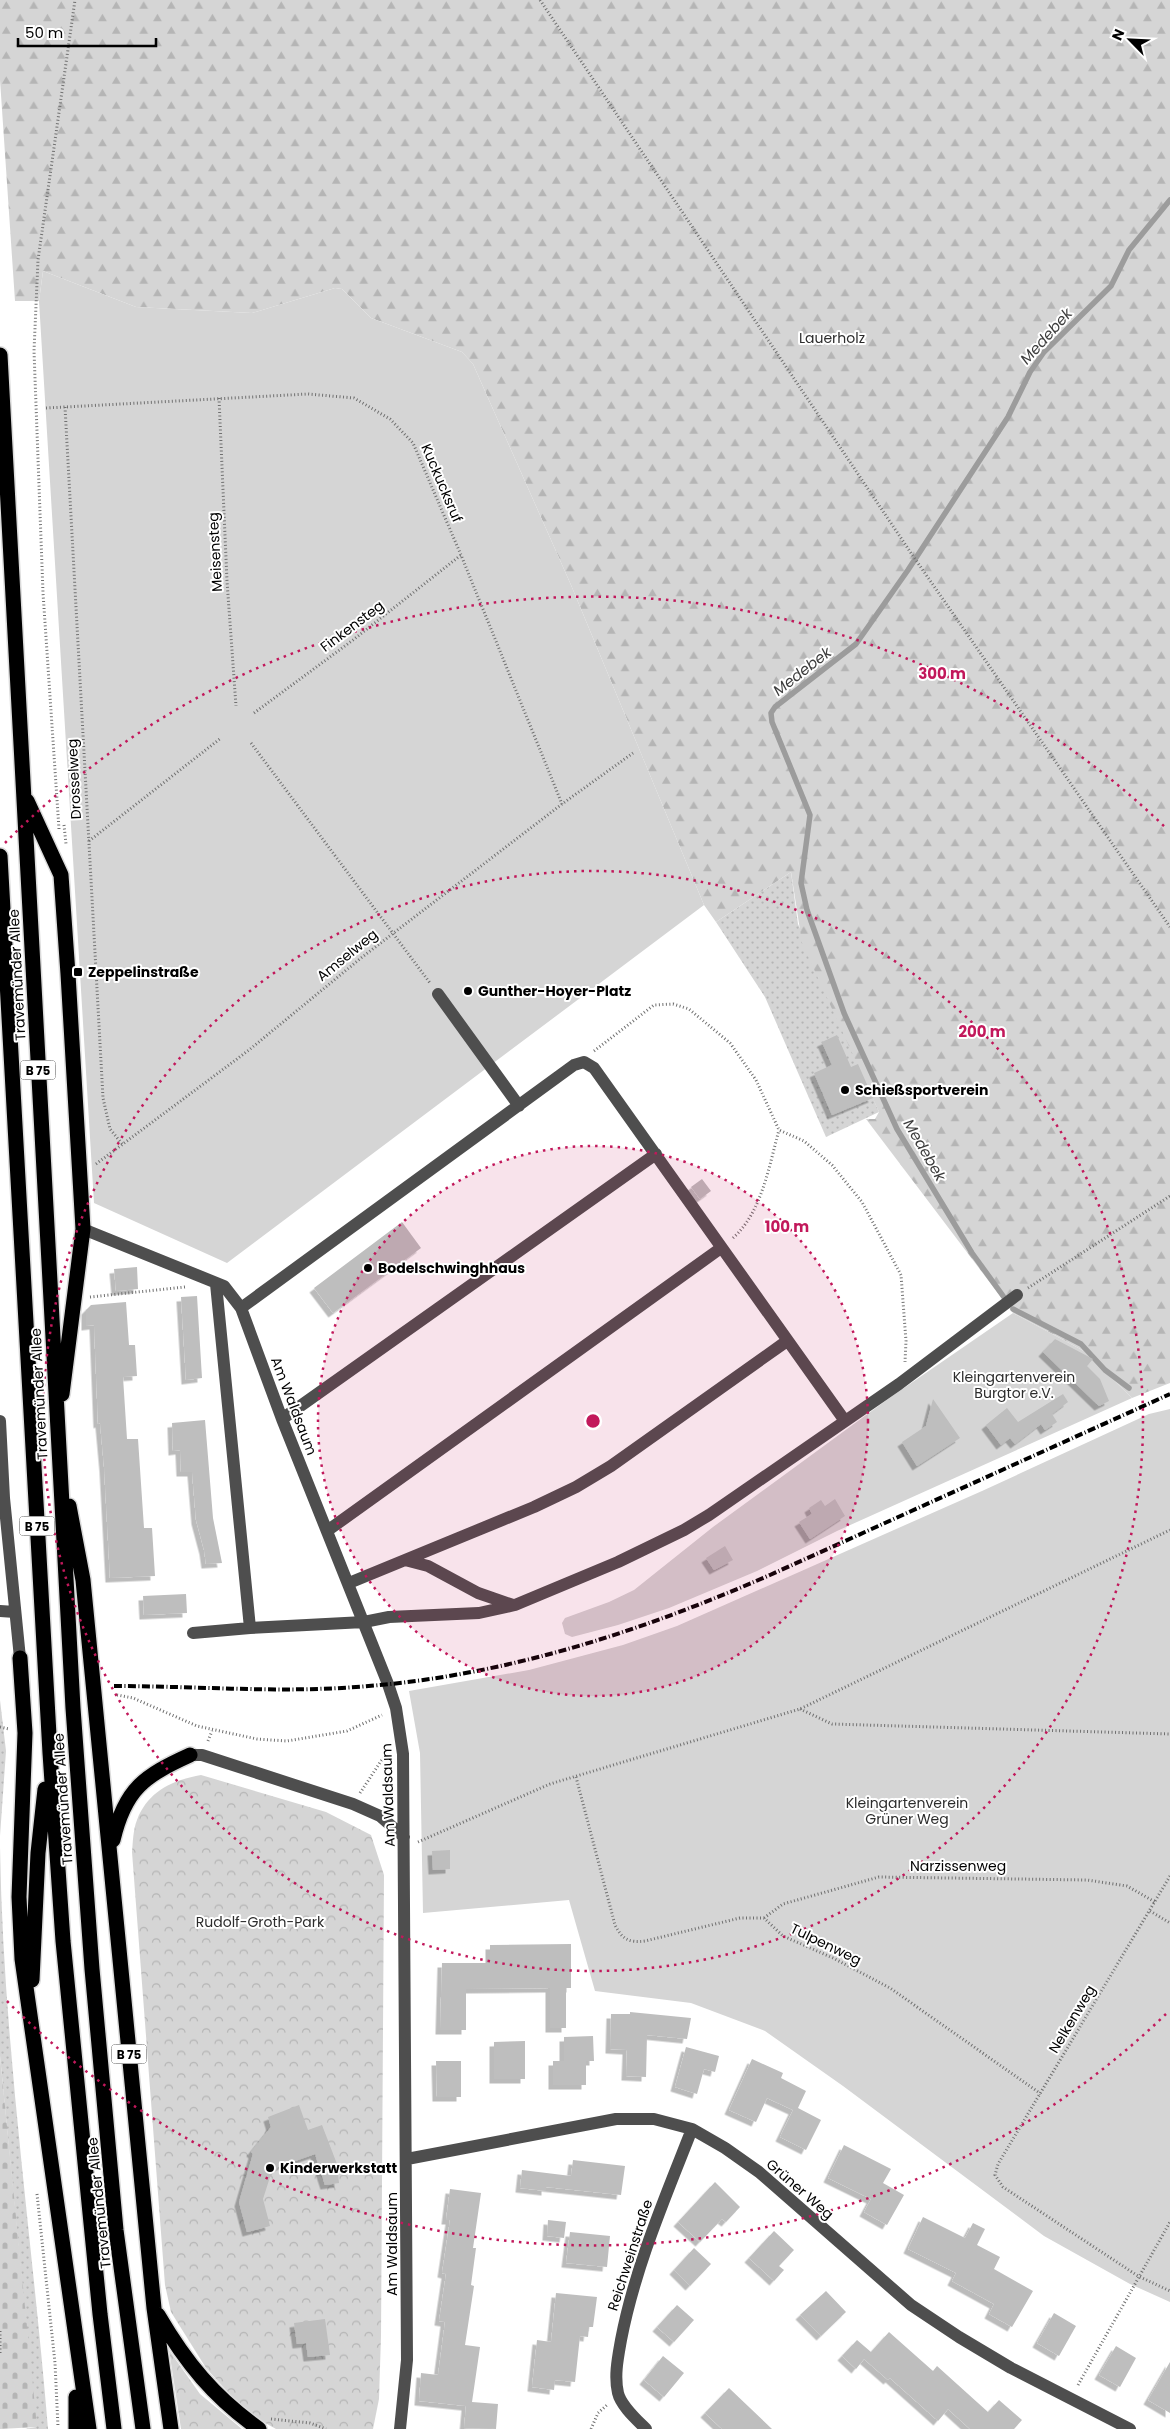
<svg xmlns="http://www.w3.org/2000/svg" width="1170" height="2429" viewBox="0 0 1170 2429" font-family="Poppins,sans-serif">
<defs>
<pattern id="grass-dots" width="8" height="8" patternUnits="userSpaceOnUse" patternTransform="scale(1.25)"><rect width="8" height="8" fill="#d5d5d5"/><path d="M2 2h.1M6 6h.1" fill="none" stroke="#b5b5b5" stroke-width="1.8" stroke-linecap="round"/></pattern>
<pattern id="forest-firs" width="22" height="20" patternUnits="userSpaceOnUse" patternTransform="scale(1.25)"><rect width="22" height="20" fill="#d5d5d5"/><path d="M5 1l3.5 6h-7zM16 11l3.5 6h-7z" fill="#b5b5b5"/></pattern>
<pattern id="cemetery-stones" width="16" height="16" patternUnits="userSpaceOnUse" patternTransform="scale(1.25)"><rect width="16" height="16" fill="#d5d5d5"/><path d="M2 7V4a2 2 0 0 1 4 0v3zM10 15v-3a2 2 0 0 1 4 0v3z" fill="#b5b5b5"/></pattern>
<pattern id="park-crowns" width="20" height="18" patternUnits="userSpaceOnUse" patternTransform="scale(1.25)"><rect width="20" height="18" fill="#d5d5d5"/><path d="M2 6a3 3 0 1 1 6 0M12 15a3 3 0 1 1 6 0" fill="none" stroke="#b5b5b5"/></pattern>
<filter id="shadow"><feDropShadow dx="-4.5" dy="4.5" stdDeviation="0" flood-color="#0004"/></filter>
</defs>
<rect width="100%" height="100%" fill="#fff"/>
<!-- grass -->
<path fill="url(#grass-dots)" d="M791,872l7,52 81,188 -53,25 -61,-140 -49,-75z
M0,1700l6,51 -6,85z
M0,1847c3,195 32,388 48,582h-23l11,-2 -36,-371z"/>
<!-- forest -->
<path fill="url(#forest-firs)" d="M0,0h1170v1383l-38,15 -48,-47 -71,-38 -147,-194h9l4,-7 -77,-169 -11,-71 -75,50 -12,-17 -133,-320 -98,-221 -11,-12 -91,-34 -29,-29 -7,-1 -83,25 -116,-6 -93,-36 -4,30h-24l-15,-221z"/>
<!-- cemetery -->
<path fill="url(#cemetery-stones)" d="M0,2056l37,371 -37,2z"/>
<!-- park -->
<path fill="url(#park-crowns)" d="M201,1775l125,37 45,23 13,40 -3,461 -2,63 -6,30h-97l-18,-10 -23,-19 -29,-32 -35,-56 -6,-27 -33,-433c1,-10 1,-22 5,-32 11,-29 36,-40 64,-45z
M169,2350l31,44 42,35h-61z"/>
<!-- garden -->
<path fill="#d5d5d5" d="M43,271l93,36 116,6 83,-25 7,1 29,29 91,34 11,12 98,221 133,320 -477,358 -133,-60 -55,-902z
M1013,1313l71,38 48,47 -295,133 -80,40 -88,37 -51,17 -46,12 -7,-3 -3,-11 3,-5 44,-16 25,-12 79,-63 175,-128z
M1170,1409v893l-40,-18 -86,-48 -201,-150 -78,-55 -74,-28 -96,-12 -26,-91 -146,13 -3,-160 -11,-62 120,-21 94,-25 54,-19 305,-135 167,-77z"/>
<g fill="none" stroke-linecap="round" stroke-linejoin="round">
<!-- stream -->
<path stroke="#9c9c9c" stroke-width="5.5" d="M1006,1300l-34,-47 -75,-124 -53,-116 -37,-103 -6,-27 9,-68 -38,-93 -1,-9 4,-6 81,-63 52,-74 100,-153 22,-45 14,-20 67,-66 18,-36 41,-50
M1013,1309l68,35 24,26 24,18"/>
</g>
<!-- building -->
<path fill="#bebebe" filter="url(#shadow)" d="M837,1035l14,32 7,-3 15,34 -41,17 -18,-42 18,-8 -10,-23z
M702,1179l9,12 -11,8 -9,-12z
M402,1222l19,26 -88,65 -19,-25z
M137,1267l1,22 -22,2 -2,-22z
M197,1296l5,82 -16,2 -5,-83z
M126,1302l3,43h6l2,31 -14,1 4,62h11l6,89h8l3,48 -45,2 -6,-111 -4,-44 -2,1 -4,-99 -8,1v-16l5,-5z
M1055,1339l38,20 -6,7 13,13 9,22 -10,5 -56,-54z
M1063,1394l5,8 -16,12 5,8 -12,8 -4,-6 -26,20 -5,-6 -9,7 -15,-20 21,-17 11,14z
M933,1399l27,39 -43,28 -15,-24 24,-16z
M205,1420l8,98 9,45 -16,1 -2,-14 -8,-30 -4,-48h-11l-1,-22 -7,1 -1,-28z
M835,1499l10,17 -35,23 -11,-17 13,-8 -3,-6 12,-8 4,6z
M725,1546l8,14 -19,10 -8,-12z
M186,1594l1,19 -43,2 -1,-19z
M450,1850v19l-17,1 -1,-19z
M571,1944v44h-5v40h-16v-40l-84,1v41h-26l2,-67h48v-18z
M630,2012l61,6 -4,21 -40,-4 -1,42 -20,-1 1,-26 -17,-1 1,-35h19z
M593,2036l1,25h-8v24h-33v-24h11v-24z
M525,2041v38h-31v-37z
M686,2047l33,9 -4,16 -11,-3 -7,25 -22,-7z
M752,2059l31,14 -2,5 25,13 -8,17 23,12 -15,30 -26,-13 13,-27 -26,-12 -11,24 -27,-12z
M436,2061h25v36h-24z
M299,2105l9,25 14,-5 15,39 2,19 -14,2 -10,-31 -37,13 -8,10 -7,22 7,27 -23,6 -8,-30 14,-48 -2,-2 20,-25 -3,-10z
M844,2145l47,24 -8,14 21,12 -17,30 -23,-13 7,-13 -43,-21z
M573,2160l52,6 -4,29 -75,-8v4l-26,-3 2,-18 49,6z
M715,2182l25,25 -14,15 -4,-3 -22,23 -22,-20z
M450,2189l31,4 -8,55h3l-5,37 3,1 -9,59 15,2 -8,55 26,2 -2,25 -32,-1 2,-22 -47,-5 2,-28 17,2 7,-53 -6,-1 7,-47 -4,-1 8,-53h-4z
M923,2217l42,21 8,-15 12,6 -8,16 23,12 -6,12 39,22 -21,36 -23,-13 5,-10 -42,-23 4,-8 -48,-24z
M548,2220l18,2 -2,16 -17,-2z
M774,2231l20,19 -15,16 5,4 -10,11 -25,-23z
M570,2232l40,4 -3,31 -41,-4z
M694,2248l17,16 -21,22 -16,-16z
M826,2291l20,21 -25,24 -21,-21z
M556,2293l41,4 -4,30h-4l-1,10 -8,-1 -5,46 -20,-2 -1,10 -22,-3 5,-47 14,2z
M677,2305l17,15 -20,22 -17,-15z
M1054,2313l22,13 -17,30 -22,-13z
M325,2319l5,36 -22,2 -2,-14 -9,1 -3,-21z
M889,2332l44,39 4,-5 51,46 11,-12 23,20 -8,9h-44l-22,-20 -10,12 -48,-43 -2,2 -24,-21 -8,10 -14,-13 15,-16 14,12z
M1116,2346l20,12 -16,29 -21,-12z
M663,2356l21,17 -20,24 -20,-17z
M1170,2362v51l-22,-13z
M729,2388l43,41h-50l-17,-16z"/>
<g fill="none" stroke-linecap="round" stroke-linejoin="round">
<defs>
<path id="highway" d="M0,355l73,1353 19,261 24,261 27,199
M27,801l34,74 7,99 15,255 -21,165
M0,856l50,897 13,188 37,373 14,115
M69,1506l14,74 71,728 17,121
M20,1658l5,75 -6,164 3,62 67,470
M113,1840c12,-51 31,-64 77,-85
M32,1980l6,-127 7,-64
M158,2315c28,48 56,82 101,114
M76,2397v32"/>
</defs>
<!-- highway casing -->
<use href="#highway" stroke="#dbdbdb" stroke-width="18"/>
<!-- path -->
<path stroke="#707070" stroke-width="3" stroke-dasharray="1 2.5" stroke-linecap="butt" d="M540,0l371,553 259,374
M219,398l8,183 9,125
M65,407l38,691 7,31 13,16
M46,408l262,-14 46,4 36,21 23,24 48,112 101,249
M254,713l99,-73 108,-85
M251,743l179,240
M64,825l2,19
M59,829l-16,-236 -9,-242 4,-91 37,-260
M89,841l132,-103
M594,1051l60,-46 19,-1 16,5 41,34 26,37 23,50 25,11 28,24 30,37 39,73 5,66 -1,21
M96,1164l153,-114 112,-92 201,-154 71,-51
M733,1238c29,-26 36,-72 46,-108
M1028,1288l142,-92
M90,1297l95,-10
M117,1695l16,3 64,28 60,13 30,2 60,-10 35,-16
M800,1709l32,15 338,10
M0,1727l9,2
M208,1741l4,-10
M576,1777l39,148c7,14 14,18 30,16l95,-23h24l19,18 50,22 57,30 151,106
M360,1793l27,-41
M418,1842l132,-58 250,-75 370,-179
M1170,1876l-172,288 -3,11 8,12 135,89 32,15
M1150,1911l20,12
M764,1918l19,-14 96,-27 208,3 40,6 28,16
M37,2194l18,169 3,64
M0,2331v24
M1078,2385l92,-163
M271,2419l39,4 16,6
M591,2429l7,-16 9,-8"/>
<!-- minor -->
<path stroke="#4e4e4e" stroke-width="12" d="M438,994l81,112
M83,1229l141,57 17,22 41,111 106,265 8,24 7,46 4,606 -7,69
M216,1284l34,344 114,-6 25,-5 90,-4 36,-8 103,-43 66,-32 25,-15 190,-131 118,-89
M241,1308l333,-243 10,-3 10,6 251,353
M282,1419l374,-265
M0,1421l4,77 16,160
M327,1531l394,-283
M405,1560l23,6 50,27 35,12
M349,1583l185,-76 42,-20 35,-21 176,-125
M0,1611l15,1
M193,1633l57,-5
M190,1755h12l151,49 27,12 24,21
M407,2159l209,-40h38l38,10 33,19 34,24 152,133 48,32 52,31 119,61
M646,2429c-9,-9 -25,-23 -28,-36 -4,-17 0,-36 3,-53 14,-73 44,-142 71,-211"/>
<!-- highway -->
<use href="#highway" stroke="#000" stroke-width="15"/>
<!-- rail -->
<path stroke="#000" stroke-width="4" stroke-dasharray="8 2.5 1 2.5" stroke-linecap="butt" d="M114,1686c80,0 162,7 242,1 146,-10 281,-54 414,-112l400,-181"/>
</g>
<!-- distance rings -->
<circle cx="593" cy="1421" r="275" fill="#c2185b" fill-opacity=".12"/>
<g fill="none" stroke="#c2185b" stroke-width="2.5" stroke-dasharray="2.5 5">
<circle cx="593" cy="1421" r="275"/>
<circle cx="593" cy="1421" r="550"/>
<path d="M1166 2014A825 825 0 0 1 5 1999M5 843A825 825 0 0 1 1166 828"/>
</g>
<!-- markers -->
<g fill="#000" stroke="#fff" stroke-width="2">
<rect x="73" y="967" width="10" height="10" rx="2.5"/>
<circle cx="468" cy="991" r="5"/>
<circle cx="845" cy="1090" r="5"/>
<circle cx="368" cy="1268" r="5"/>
<circle cx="270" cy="2168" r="5"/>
</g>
<g text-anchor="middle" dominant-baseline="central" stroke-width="4" stroke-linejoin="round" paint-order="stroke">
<!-- shield labels -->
<g fill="#fff" stroke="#4c4c4c" stroke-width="1">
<rect x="20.5" y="1060.5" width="35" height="19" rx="4"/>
<rect x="19.5" y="1516.5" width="35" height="19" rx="4"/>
<rect x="111.5" y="2044.5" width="35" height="19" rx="4"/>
</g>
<g font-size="12" font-weight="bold" fill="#000">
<text x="38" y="1070">B 75</text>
<text x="37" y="1526">B 75</text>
<text x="129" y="2054">B 75</text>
</g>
<!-- park labels -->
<g font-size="14" fill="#2c2c2c" stroke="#fff">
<text x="832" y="338">Lauerholz</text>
<text x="1014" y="1377">Kleingartenverein<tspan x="1014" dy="16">Burgtor e.V.</tspan></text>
<text x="907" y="1803">Kleingartenverein<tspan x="907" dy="16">Grüner Weg</tspan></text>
<text x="260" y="1922">Rudolf-Groth-Park</text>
</g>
<!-- street labels -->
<g font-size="14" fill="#000" stroke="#fff">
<text transform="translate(442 483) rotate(67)">Kuckucksruf</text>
<text transform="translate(215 552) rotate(-93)">Meisensteg</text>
<text transform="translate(352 626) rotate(-37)">Finkensteg</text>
<text transform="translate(74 779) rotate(-93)">Drosselweg</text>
<text transform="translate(347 955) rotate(-39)">Amselweg</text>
<text transform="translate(17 975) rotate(-93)">Travemünder Allee</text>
<text transform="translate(39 1394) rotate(-93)">Travemünder Allee</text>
<text transform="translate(294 1406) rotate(69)">Am Waldsaum</text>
<text transform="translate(388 1795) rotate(-92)">Am Waldsaum</text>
<text transform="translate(63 1799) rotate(-94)">Travemünder Allee</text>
<text x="958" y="1866">Narzissenweg</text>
<text transform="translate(826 1944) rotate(26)">Tulpenweg</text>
<text transform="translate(1072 2019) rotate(-59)">Nelkenweg</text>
<text transform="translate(800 2189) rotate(41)">Grüner Weg</text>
<text transform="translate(99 2203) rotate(-96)">Travemünder Allee</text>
<text transform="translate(392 2244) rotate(-90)">Am Waldsaum</text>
<text transform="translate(630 2255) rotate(-72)">Reichweinstraße</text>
</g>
<!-- poi labels -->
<g font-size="14" font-weight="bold" fill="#000" stroke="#fff" text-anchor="start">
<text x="88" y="972">Zeppelinstraße</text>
<text x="478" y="991">Gunther-Hoyer-Platz</text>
<text x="855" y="1090">Schießsportverein</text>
<text x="378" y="1268">Bodelschwinghhaus</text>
<text x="280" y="2168">Kinderwerkstatt</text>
</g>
<!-- water labels -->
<g font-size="15" font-style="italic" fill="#3d3d3d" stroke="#fff">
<text transform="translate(1046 336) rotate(-48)">Medebek</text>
<text transform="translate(802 671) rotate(-38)">Medebek</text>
<text transform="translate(925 1150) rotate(60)">Medebek</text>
</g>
</g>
<circle cx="593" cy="1421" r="8" fill="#c2185b" stroke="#fff" stroke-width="2.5"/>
<g font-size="15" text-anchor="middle" font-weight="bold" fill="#c2185b" stroke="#fff" stroke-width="4" stroke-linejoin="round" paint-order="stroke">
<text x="942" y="679">300 m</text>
<text x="982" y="1037">200 m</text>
<text x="787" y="1232">100 m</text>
</g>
<!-- north arrow -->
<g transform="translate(1130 40) rotate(294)" stroke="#ffffff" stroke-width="4" paint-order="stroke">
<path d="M0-4L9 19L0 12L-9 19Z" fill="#000000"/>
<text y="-8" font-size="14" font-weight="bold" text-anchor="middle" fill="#000000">N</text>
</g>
<!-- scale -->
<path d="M18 38v8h138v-8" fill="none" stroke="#000000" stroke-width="2.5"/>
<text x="25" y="38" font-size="15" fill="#000000" stroke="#ffffff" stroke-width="4" paint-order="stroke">50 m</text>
</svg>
